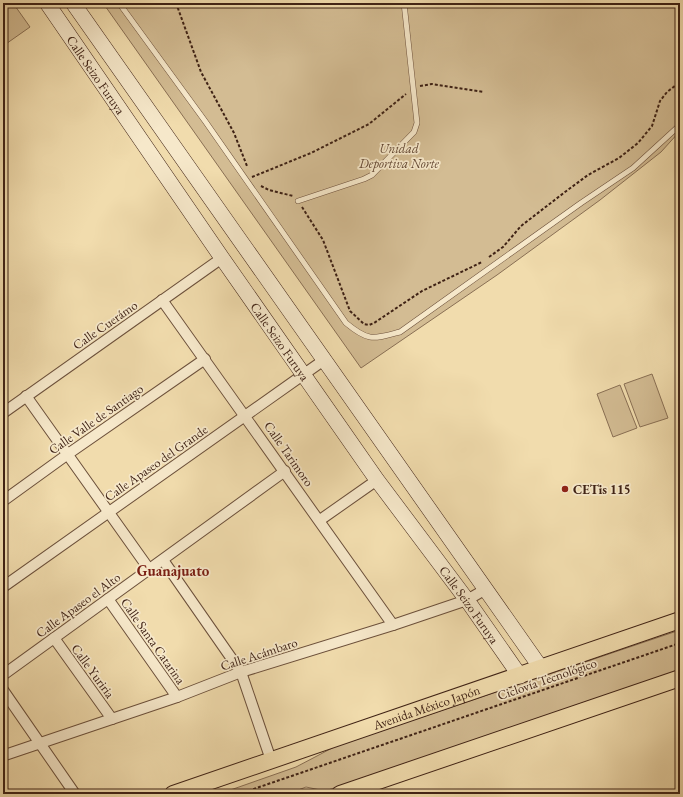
<svg xmlns="http://www.w3.org/2000/svg" width="683" height="797" font-family="'EB Garamond',serif">
  <style>
    .green { fill: #d3bc93; stroke: #896f54 }
    .lines { fill: none; stroke-linecap: round; stroke-linejoin: round }
    .lane-casing { stroke: #6c503b; stroke-width: 6 }
    .street-casing { stroke: #6c503b; stroke-width: 12 }
    .secondary-casing { stroke: #3f2215; stroke-width: 16 }
    .primary-casing { stroke: #3f2215; stroke-width: 18 }
    .path { stroke: #3f2215; stroke-width: 2; stroke-dasharray: 3 2; stroke-linecap: butt }
    .lane { stroke: #f6e8ca; stroke-width: 5 }
    .street { stroke: #f6e8ca; stroke-width: 10 }
    .secondary { stroke: #f6e8ca; stroke-width: 15 }
    .primary { stroke: #f1dcad; stroke-width: 16 }
    .poi-dot { fill: #8f2418; stroke: #f6e8ca; stroke-width: 1.5 }
    .labels { text-anchor: middle; dominant-baseline: central; stroke-width: 3.5; stroke-linejoin: round; paint-order: stroke }
    .street-label { font-size: 13px; fill: #3f2215; stroke: #f6e8ca }
    .park-label { font-size: 13px; font-style: italic; fill: #644834; stroke: #f6e8ca }
    .poi-label { font-size: 13px; font-weight: bold; fill: #3f2215; stroke: #f6e8ca; text-anchor: start }
    .quarter-label { font-size: 15px; font-weight: bold; fill: #7a1f14; stroke: #f6e8ca }
  </style>
  <rect width="100%" height="100%" fill="#f1dcad"/>
  <filter id="stains"><feTurbulence type="fractalNoise" baseFrequency=".005" numOctaves="4"/><feColorMatrix values="0 0 0 0 .2 0 0 0 0 .09 0 0 0 0 .02 0 0 0 .5 -.17"/></filter>
  <radialGradient id="worn" r=".72"><stop offset=".6" stop-color="#630" stop-opacity="0"/><stop offset="1" stop-color="#630" stop-opacity=".3"/></radialGradient>
  <g class="green">
    <path d="M8 3H13L30 27 3 46V7Z"/>
    <path d="M103 3H680V131L661 152 600 200 497 275 361 368Z"/>
    <path d="M652 374 668 418 640 427 624 384Z"/>
    <path d="M620 385 637 428 613 437 597 394Z"/>
    <path d="M680 630V672L325 791 306 787 288 794H219L296 767 336 746Z"/>
  </g>
  <g class="lines">
    <g class="lane-casing">
      <g id="lane">
        <path d="M119 3 205 121 346 323C369 342 373 339 400 332L581 203 633 168 680 125"/>
        <path d="M298 201 364 179 372 175 414 132 417 123 404 3"/>
      </g>
    </g>
    <g class="street-casing">
      <g id="street">
        <path d="M162 300 393 625"/>
        <path d="M26 396 149 569"/>
        <path d="M3 413 222 258"/>
        <path d="M3 501 68 454 205 359"/>
        <path d="M320 520 377 480"/>
        <path d="M163 560 241 672 271 760"/>
        <path d="M3 587 324 360"/>
        <path d="M108 599 177 697"/>
        <path d="M54 638 112 719"/>
        <path d="M3 675 285 471"/>
        <path d="M3 690 75 794"/>
        <path d="M5 755 177 697 241 672 393 625 467 600 486 589"/>
      </g>
    </g>
    <g class="secondary-casing">
      <g id="secondary">
        <path id="s1" d="M47 3 222 258 377 480 467 600 520 676"/>
        <path d="M73 3 541 668"/>
      </g>
    </g>
    <g class="primary-casing">
      <g id="primary">
        <path id="s2" d="M173 794 680 620"/>
        <path d="M340 794 680 678"/>
      </g>
    </g>
    <g class="path">
      <path d="M176 3 201 72 234 133 247 166"/>
      <path d="M420 86 432 84 484 92"/>
      <path d="M252 177 311 153 369 124 406 94"/>
      <path d="M261 186 269 190 293 196"/>
      <path d="M302 207 323 240 350 311 364 324 369 325 374 323 422 291 482 262"/>
      <path d="M489 257 503 247 521 226 565 192 588 175 619 158 638 143 652 126 660 101 667 92 680 82"/>
      <path d="M239 794 680 643"/>
    </g>
    <use href="#lane" class="lane"/>
    <use href="#street" class="street"/>
    <use href="#secondary" class="secondary"/>
    <use href="#primary" class="primary"/>
  </g>
  <circle class="poi-dot" cx="565" cy="489" r="4"/>
  <g class="labels">
    <g class="street-label">
      <text stroke="none"><textPath href="#s1" startOffset="87">Calle Seizo Furuya</textPath></text>
      <text transform="translate(105 325) rotate(-35)">Calle Cuerámo</text>
      <text stroke="none"><textPath href="#s1" startOffset="411">Calle Seizo Furuya</textPath></text>
      <text transform="translate(96 419) rotate(-35)">Calle Valle de Santiago</text>
      <text transform="translate(289 454) rotate(55)">Calle Tarimoro</text>
      <text transform="translate(156 463) rotate(-35)">Calle Apaseo del Grande</text>
      <text transform="translate(78 605) rotate(-36)">Calle Apaseo el Alto</text>
      <text stroke="none"><textPath href="#s1" startOffset="735">Calle Seizo Furuya</textPath></text>
      <text transform="translate(153 641) rotate(55)">Calle Santa Catarina</text>
      <text transform="translate(259 654) rotate(-18)">Calle Acámbaro</text>
      <text transform="translate(93 671) rotate(54)">Calle Yuriria</text>
      <text transform="translate(547 679) rotate(-19)">Ciclovía Tecnológico</text>
      <text stroke="none"><textPath href="#s2" startOffset="268">Avenida México Japón</textPath></text>
    </g>
    <g class="park-label">
      <text x="399" y="148">Unidad<tspan x="399" dy="15">Deportiva Norte</tspan></text>
    </g>
    <g class="poi-label">
      <text x="573" y="489">CETis 115</text>
    </g>
    <g class="quarter-label">
      <text x="173" y="570">Guanajuato</text>
    </g>
  </g>
  <rect width="683" height="797" fill="none" stroke="#f1dcad" stroke-width="16"/>
  <rect x="4" y="4" width="675" height="789" fill="none" stroke="#3f2215" stroke-width="2"/>
  <rect x="8" y="8" width="667" height="781" fill="none" stroke="#3f2215"/>
  <rect width="100%" height="100%" filter="url(#stains)"/>
  <rect width="100%" height="100%" fill="url(#worn)"/>
</svg>
